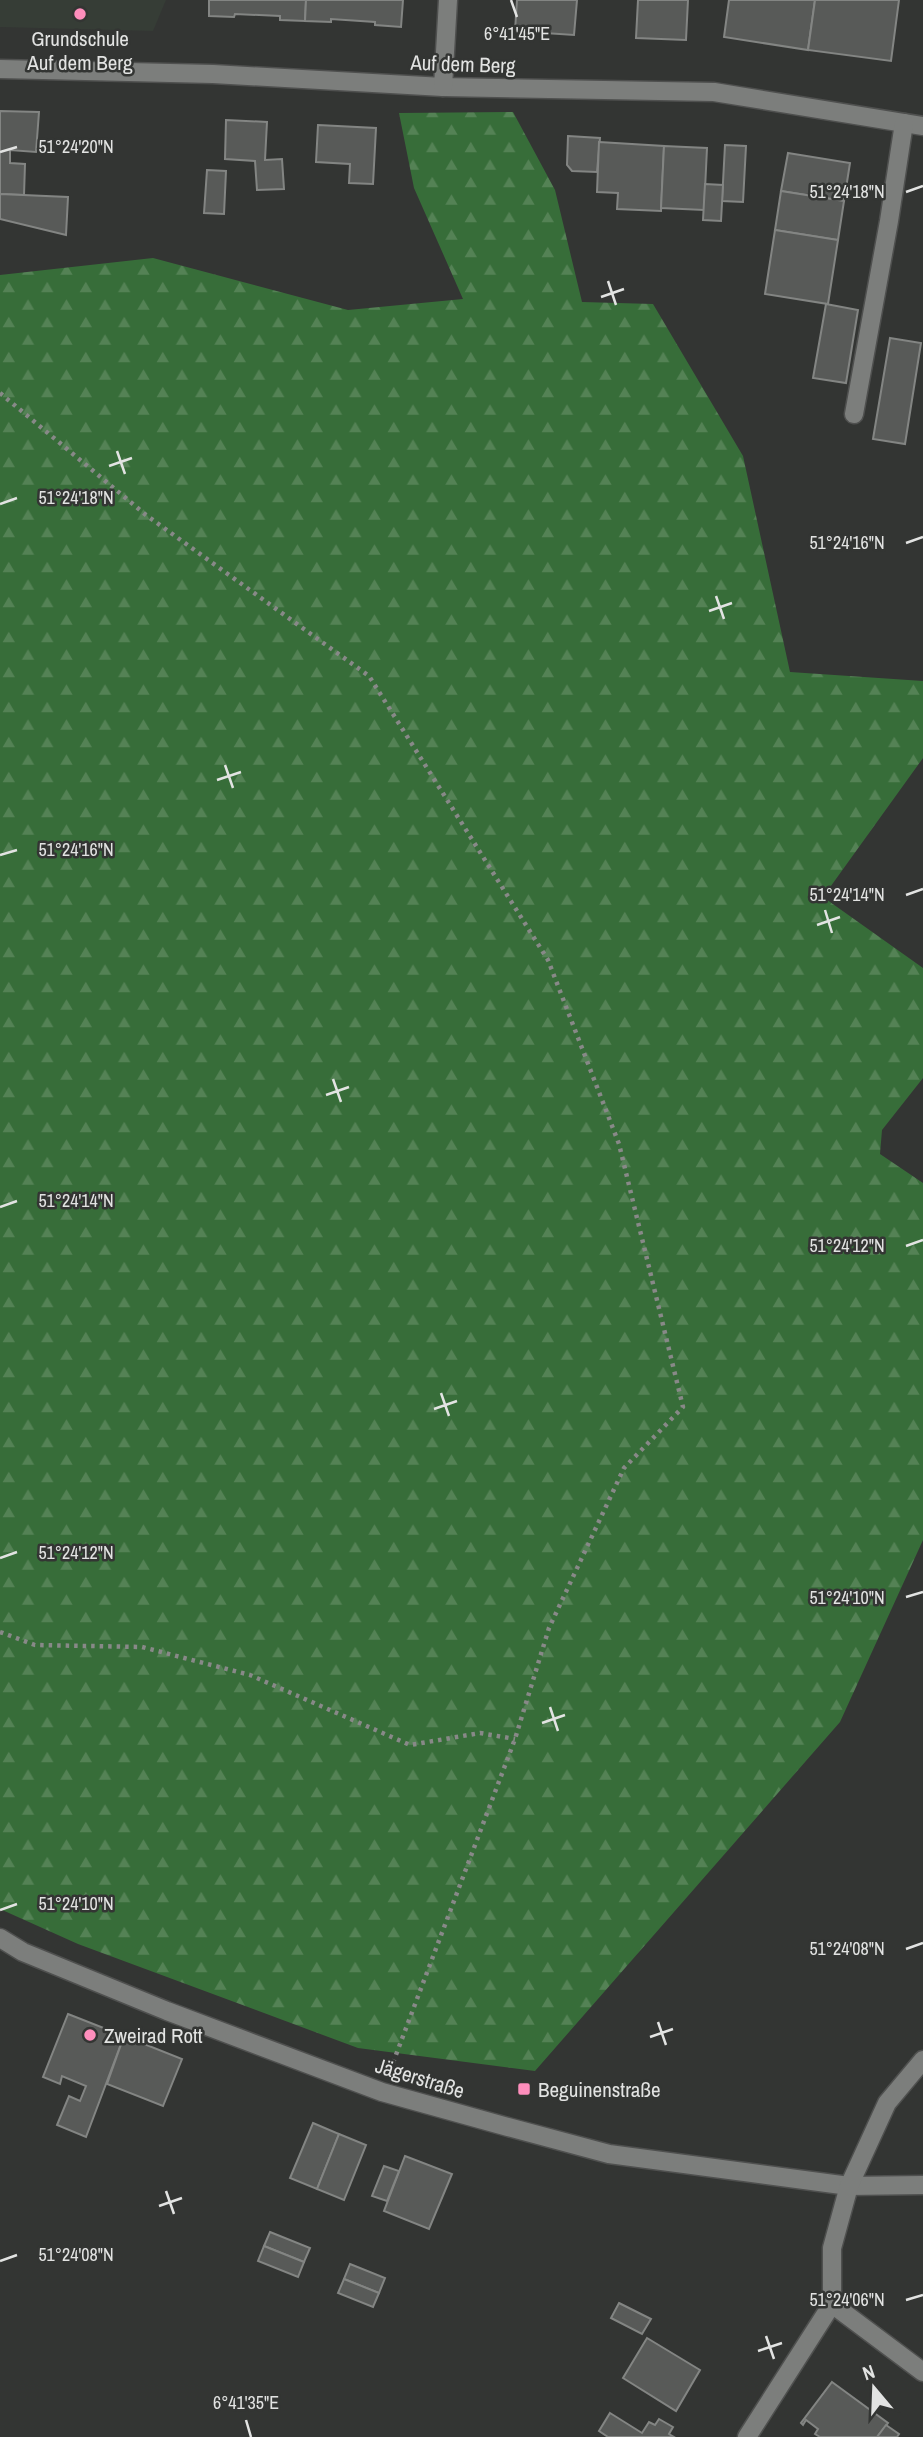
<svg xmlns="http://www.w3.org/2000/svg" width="923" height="2437" font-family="'Archivo Narrow',sans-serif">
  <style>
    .built { fill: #363d36 }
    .forest { fill: url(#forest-firs) }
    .building { fill: #585a58; stroke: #838583; stroke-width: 2 }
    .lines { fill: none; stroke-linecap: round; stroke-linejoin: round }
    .minor-casing { stroke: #4f504f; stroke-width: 21 }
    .path { stroke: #888988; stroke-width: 4.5; stroke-dasharray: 3.5 5; stroke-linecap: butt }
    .minor { stroke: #7c7e7c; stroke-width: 18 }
    .ticks { fill: none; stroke: #e2e3e2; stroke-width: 2.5 }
    .poi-dot { fill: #fe8ebc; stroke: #333533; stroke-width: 2.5 }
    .labels { text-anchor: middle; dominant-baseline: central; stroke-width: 5; stroke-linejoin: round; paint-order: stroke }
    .poi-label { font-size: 21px; fill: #e2e3e2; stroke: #333533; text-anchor: start }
    .street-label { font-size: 21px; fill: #e2e3e2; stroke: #333533 }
    .ticks-label { font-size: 18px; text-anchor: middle; fill: #e2e3e2; stroke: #333533; stroke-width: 5; stroke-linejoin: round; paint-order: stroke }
  </style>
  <defs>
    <pattern id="forest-firs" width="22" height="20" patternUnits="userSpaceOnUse" patternTransform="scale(1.75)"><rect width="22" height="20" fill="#376d39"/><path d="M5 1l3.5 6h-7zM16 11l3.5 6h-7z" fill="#548255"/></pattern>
  </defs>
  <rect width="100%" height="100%" fill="#333533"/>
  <path class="built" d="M0 0H166L153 31 0 27Z"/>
  <path class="forest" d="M513 112 555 190 582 302 653 304 743 456 790 672 923 681V758L823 897 923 968V1078L882 1130 880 1154 923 1183V1540L840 1722 535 2071 358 2048 78 1944 0 1909V275L153 258 348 310 463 299 414 188 399 113Z"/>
  <g class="building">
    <path d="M209 0H306L305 21 280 20V16L235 14 234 17 209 16Z"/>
    <path d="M306 0H403L401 27 375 25V22L331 19V22L305 21Z"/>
    <path d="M517 0H577L574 35 515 31Z"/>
    <path d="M638 0H688L686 40 636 38Z"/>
    <path d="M729 0H815L808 50 724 37Z"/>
    <path d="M815 0H899L891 61 808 50Z"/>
    <path d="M0 111 39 112 36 152 10 150V163L25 164 24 195 0 194Z"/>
    <path d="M226 120 267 122 265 160 282 159 284 189 257 190 255 161 225 159Z"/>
    <path d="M318 125 376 128 373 184 349 183 350 164 316 162Z"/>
    <path d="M568 136 600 138 597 172 572 171 567 165Z"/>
    <path d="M599 142 664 146 661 211 617 209 618 193 597 192Z"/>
    <path d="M725 145 746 146 743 202 722 201Z"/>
    <path d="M664 146 707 148 704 210 661 208Z"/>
    <path d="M788 153 850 163 844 201 781 191Z"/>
    <path d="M207 170 226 171 224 214 204 213Z"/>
    <path d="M705 184 723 185 721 221 703 220Z"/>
    <path d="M781 191 844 201 838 240 775 230Z"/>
    <path d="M0 194 68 197 66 235 0 219Z"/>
    <path d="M775 230 838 240 828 304 765 294Z"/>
    <path d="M826 304 858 310 846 383 813 378Z"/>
    <path d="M890 338 921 343 905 444 873 439Z"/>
    <path d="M68 2014 124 2036 86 2137 57 2125 69 2096 80 2101 86 2086 62 2076 60 2084 43 2077Z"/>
    <path d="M124 2036 182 2059 163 2106 107 2084Z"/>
    <path d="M313 2123 339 2134 317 2189 290 2178Z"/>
    <path d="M339 2134 366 2145 344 2200 317 2189Z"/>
    <path d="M405 2156 452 2174 429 2229 384 2211Z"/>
    <path d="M384 2166 399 2171 387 2201 372 2196Z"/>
    <path d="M270 2232 310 2248 304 2262 264 2246Z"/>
    <path d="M264 2246 304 2262 298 2277 258 2261Z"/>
    <path d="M350 2264 385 2278 379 2293 344 2279Z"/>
    <path d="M344 2279 379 2293 373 2307 338 2293Z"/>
    <path d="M619 2303 651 2319 642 2334 611 2318Z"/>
    <path d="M647 2338 700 2370 676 2411 623 2378Z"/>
    <path d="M832 2382 888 2423 877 2437H820L815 2434 818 2429 806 2420 803 2425 801 2423Z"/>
    <path d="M610 2413 642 2433 649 2422 655 2425 659 2419 673 2427 669 2434 674 2437H608L599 2431Z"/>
    <path d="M886 2425 899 2434 897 2437H877Z"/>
  </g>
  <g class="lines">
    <g class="minor-casing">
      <g id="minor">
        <path d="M0 69 213 74 443 87 714 92 923 126"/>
        <path d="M443 87 448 0"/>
        <path d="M854 414 889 221 904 123"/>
        <path d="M0 1938 23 1952 167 2011 382 2092 508 2127 609 2154 849 2186 923 2185"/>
        <path d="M832 2304 923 2372"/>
        <path d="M747 2437 832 2304V2248L849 2186 887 2103 923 2060"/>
      </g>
    </g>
    <g class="path">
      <path d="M0 393 146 515 369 676 548 960 619 1144 683 1407 624 1468 549 1628 515 1739 391 2068"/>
      <path d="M0 1632 35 1645 142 1647 250 1675 410 1745 480 1733 515 1739"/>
    </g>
    <use href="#minor" class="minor"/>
  </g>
  <path class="ticks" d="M511 0 517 17M0 152 17 147M906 192 923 186M608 281 616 305M601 297 624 289M117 451 125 474M109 466 132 458M0 504 17 498M906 543 923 537M716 596 724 619M709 611 732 603M225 765 233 788M217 780 241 772M0 855 17 850M906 895 923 889M825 910 832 933M817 925 840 917M333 1079 341 1102M326 1095 349 1087M0 1207 17 1201M906 1246 923 1240M441 1393 449 1416M434 1409 457 1401M0 1558 17 1552M906 1597 923 1592M550 1707 558 1731M542 1723 565 1715M0 1910 17 1904M906 1949 923 1943M658 2022 666 2045M650 2037 673 2029M166 2191 174 2214M159 2206 182 2198M0 2261 17 2255M906 2300 923 2295M766 2336 774 2359M758 2351 782 2343M246 2420 251 2437"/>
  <g class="poi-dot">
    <circle cx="80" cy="14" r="7"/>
    <circle cx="90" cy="2035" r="7"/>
    <rect x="517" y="2082" width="14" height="14" rx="3.5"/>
  </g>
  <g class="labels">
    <g class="poi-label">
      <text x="80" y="38" text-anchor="middle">Grundschule<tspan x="80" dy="24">Auf dem Berg</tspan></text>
      <text x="104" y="2035">Zweirad Rott</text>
      <text x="538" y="2089">Beguinenstraße</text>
    </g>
    <g class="street-label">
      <text transform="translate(463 64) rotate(2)">Auf dem Berg</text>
      <text transform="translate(420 2078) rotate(17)">Jägerstraße</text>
    </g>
  </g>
  <g class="ticks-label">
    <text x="517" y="40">6°41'45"E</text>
    <text x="76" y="153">51°24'20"N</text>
    <text x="847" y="198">51°24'18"N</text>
    <text x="76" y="504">51°24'18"N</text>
    <text x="847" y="549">51°24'16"N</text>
    <text x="76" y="856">51°24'16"N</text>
    <text x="847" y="901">51°24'14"N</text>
    <text x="76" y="1207">51°24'14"N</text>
    <text x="847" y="1252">51°24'12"N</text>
    <text x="76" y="1559">51°24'12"N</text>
    <text x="847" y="1604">51°24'10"N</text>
    <text x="76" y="1910">51°24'10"N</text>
    <text x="847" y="1955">51°24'08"N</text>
    <text x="76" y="2261">51°24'08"N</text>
    <text x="847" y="2306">51°24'06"N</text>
    <text x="246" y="2409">6°41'35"E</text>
  </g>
  <g transform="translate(874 2388) rotate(341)" stroke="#333533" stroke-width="5" paint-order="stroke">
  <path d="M0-5L12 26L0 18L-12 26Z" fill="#e2e3e2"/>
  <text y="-10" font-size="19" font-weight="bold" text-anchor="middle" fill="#e2e3e2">N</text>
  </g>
</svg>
